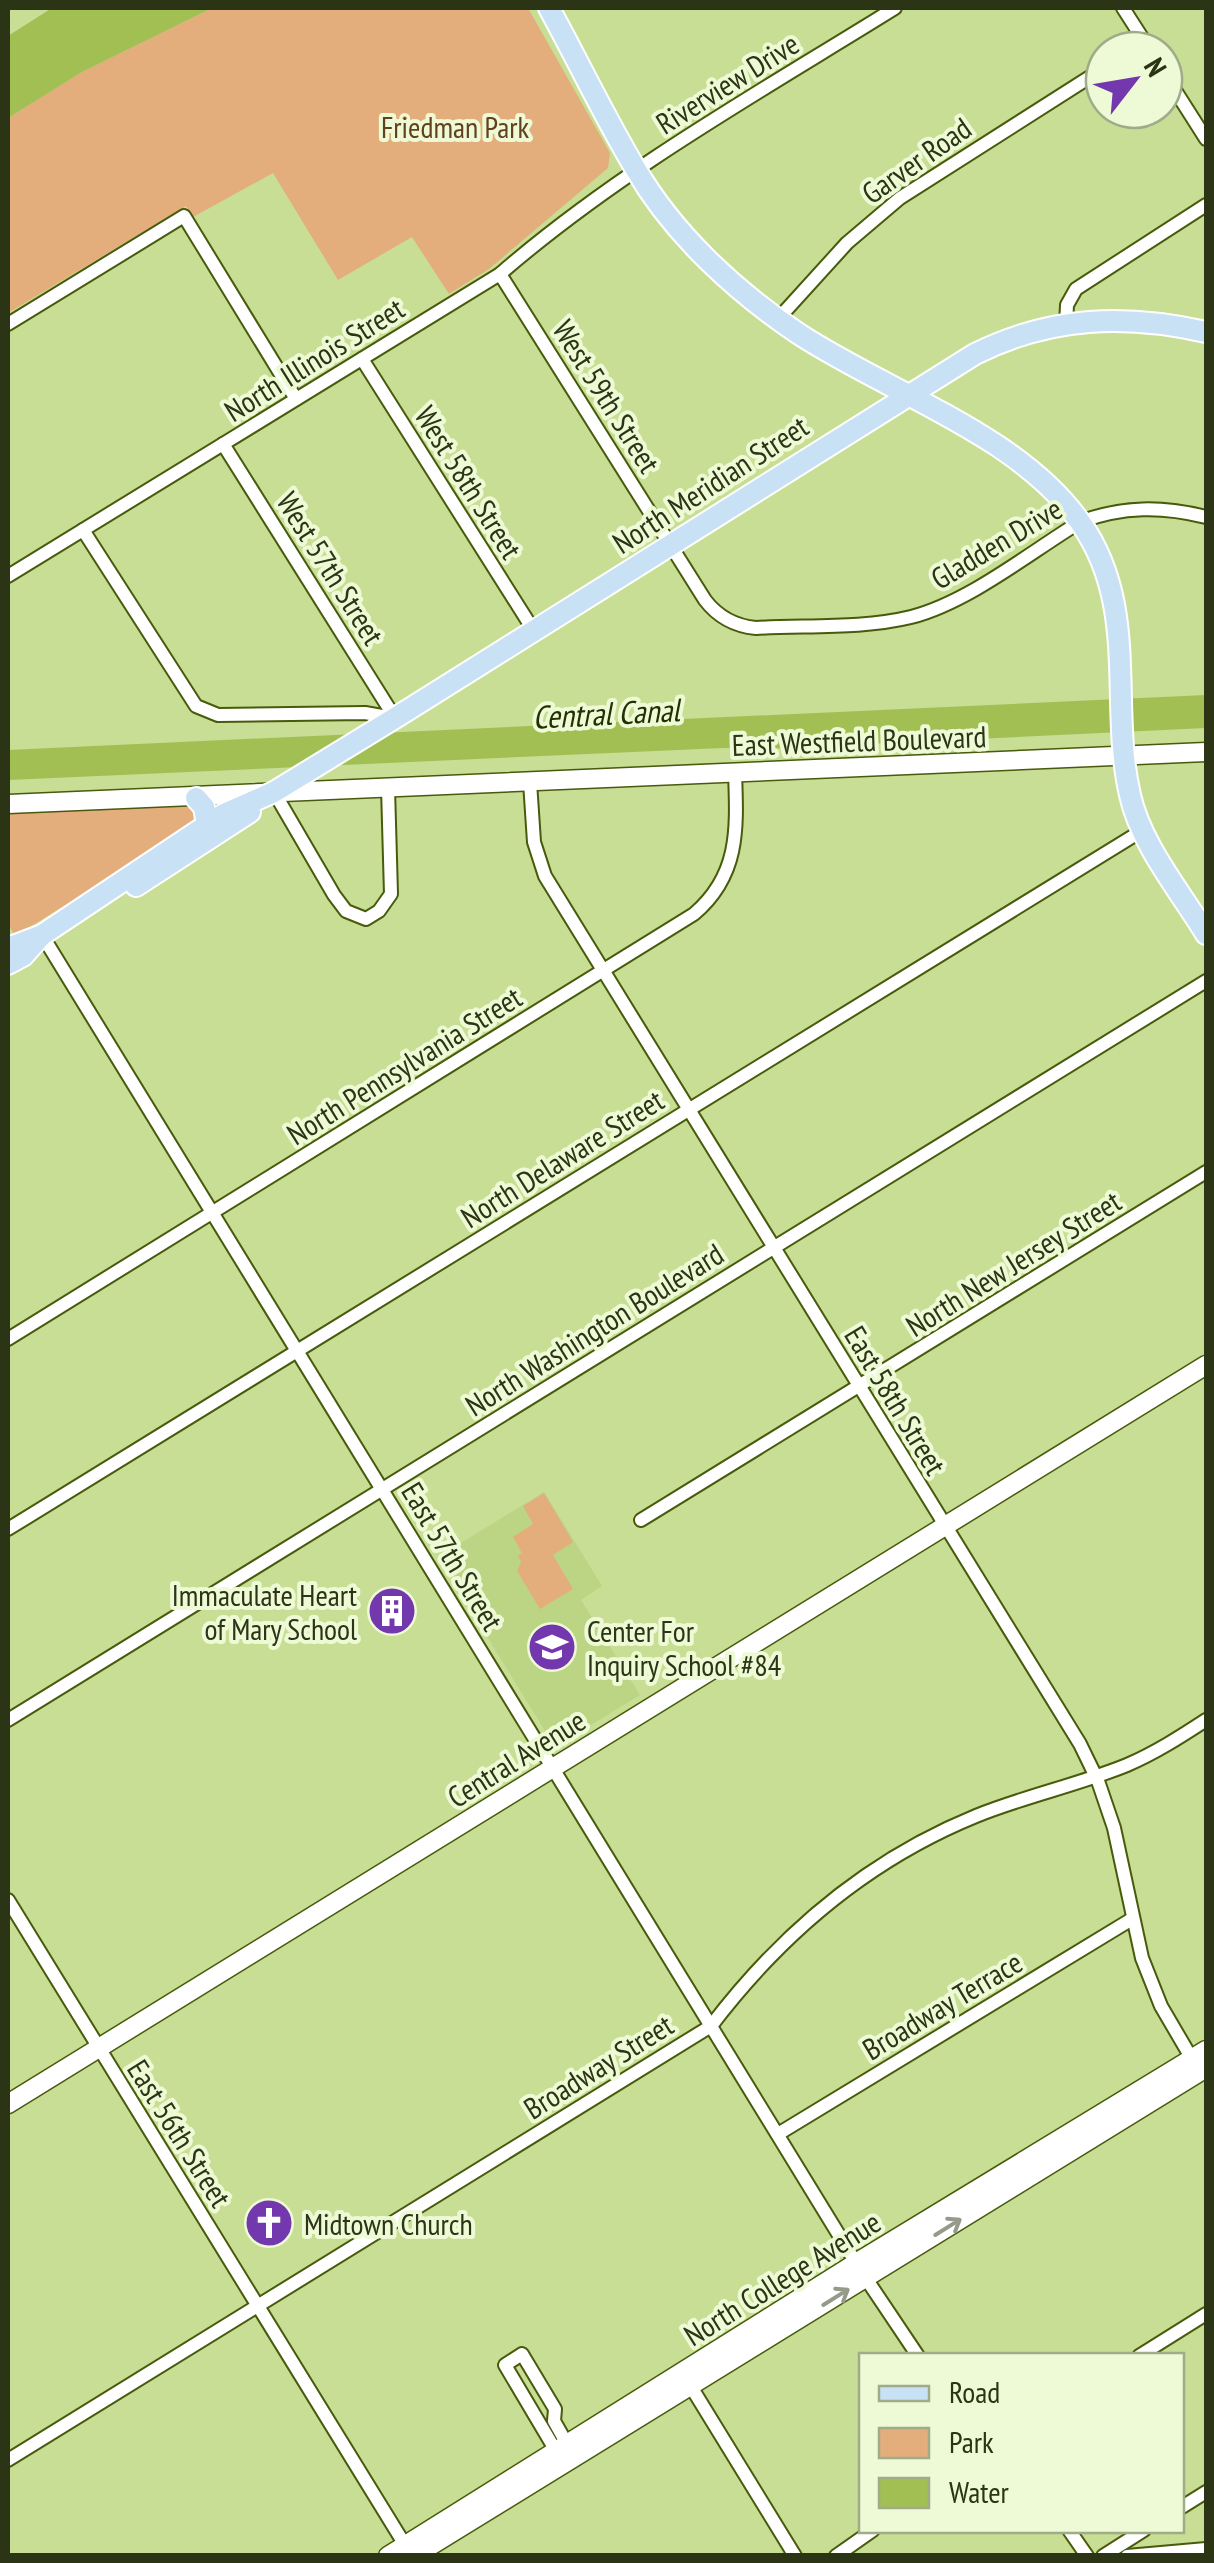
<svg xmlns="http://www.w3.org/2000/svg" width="1214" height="2563" font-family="'PT Sans Narrow',sans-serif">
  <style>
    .built { fill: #bcd584 }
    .green { fill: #e4ad7c }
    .water { fill: #a1bf53 }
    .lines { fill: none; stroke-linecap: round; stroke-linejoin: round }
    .minor-casing { stroke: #485a0c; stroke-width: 16 }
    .secondary-casing { stroke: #485a0c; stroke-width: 21 }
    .primary-casing { stroke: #fff; stroke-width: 24 }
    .minor { stroke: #fff; stroke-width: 12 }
    .secondary { stroke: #fff; stroke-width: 18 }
    .primary { stroke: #c9e1f4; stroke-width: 20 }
    .oneway { stroke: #969a8a }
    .labels { text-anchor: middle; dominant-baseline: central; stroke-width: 8; stroke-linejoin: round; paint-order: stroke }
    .street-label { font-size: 30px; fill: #2c3416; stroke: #edfad5 }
    .park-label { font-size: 30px; fill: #63411f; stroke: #edfad5 }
    .poi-label { font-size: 30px; fill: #2c3416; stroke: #edfad5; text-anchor: start }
    .water-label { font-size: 32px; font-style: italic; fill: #242f02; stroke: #edfad5 }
  </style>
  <rect width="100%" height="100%" fill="#c7de94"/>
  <path class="built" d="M544 1492 602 1586 581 1600 640 1695 555 1747 438 1557Z"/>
  <g class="green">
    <path d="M212 8H528L610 153 608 168 489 269 449 294 412 237 338 280 273 173 193 217 186 206 8 313V118L82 72Z"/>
    <path d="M190 805 201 822 15 936 8 924V811Z"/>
    <path d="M544 1493 573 1542 553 1555 573 1589 540 1609 517 1571 521 1562 518 1556 522 1553 513 1537 533 1524 523 1506Z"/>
  </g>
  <g class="water">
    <path d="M52 8H212L82 72 8 118V36Z"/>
    <path d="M1206 695V728L765 749 723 748 8 780V750Z"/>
  </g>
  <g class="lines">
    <g class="minor-casing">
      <g id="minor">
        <path d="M1123 8 1150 50"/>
        <path d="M1164 73 1206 139"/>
        <path d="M500 274 705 600C718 617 734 626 756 628 806 625 862 629 911 617 969 602 1029 553 1080 522 1123 506 1162 506 1206 517"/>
        <path d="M778 319 847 243 900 198 1104 68"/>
        <path d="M8 324 184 216 296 399"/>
        <path d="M1066 324 1067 305 1076 289 1206 205"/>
        <path d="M362 359 534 631"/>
        <path d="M223 444 395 718"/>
        <path d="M83 530 196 706 218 715 365 713 393 718"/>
        <path d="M8 576 500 274C620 170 760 92 895 8"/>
        <path d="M530 782 534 842 545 876 1080 1744 1098 1781 1114 1828 1142 1958 1161 2006 1192 2059"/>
        <path d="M274 792 334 895 346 911 366 919 379 911 391 894 388 788"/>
        <path d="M42 935 861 2271 918 2356"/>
        <path d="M8 1339 694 914C740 875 737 828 735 772"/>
        <path d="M641 1520 1206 1172"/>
        <path d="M8 1529 1143 830"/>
        <path d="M8 1720 1206 981"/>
        <path d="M8 1900 405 2545"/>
        <path d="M778 2134 1132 1919"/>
        <path d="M1139 2356 1206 2314"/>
        <path d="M690 2385 795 2556"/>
        <path d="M556 2451 505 2365 522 2354 555 2409 554 2421 567 2444"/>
        <path d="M8 2460 711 2026C781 1934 868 1860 976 1816 1025 1796 1078 1785 1127 1765 1155 1753 1180 1737 1206 1720"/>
        <path d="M1182 2507 1206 2492"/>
        <path d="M1069 2530 1087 2556"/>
        <path d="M836 2556 873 2530"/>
        <path d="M1103 2556 1144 2530"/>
        <path d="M1127 2556 1206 2549"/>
      </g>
    </g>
    <g class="secondary-casing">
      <g id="secondary">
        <path d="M8 804 1206 752"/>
        <path d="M8 2104 1206 1365"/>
        <path d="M388 2556 856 2263 1206 2050"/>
        <path d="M414 2556 1206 2068"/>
      </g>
    </g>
    <g class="primary-casing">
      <g id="primary">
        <path d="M549 8C578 61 604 116 635 168 673 234 736 292 799 334 889 393 1018 434 1080 522 1140 606 1109 704 1130 795 1141 845 1180 891 1206 934"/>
        <path d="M196 798 204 807 207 825"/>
        <path d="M136 886 250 812"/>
        <path d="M8 948 42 935 222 815 274 792 395 718 975 354C1051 316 1126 314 1206 332"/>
        <path d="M8 964 23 956 40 937"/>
      </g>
    </g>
    <use href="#minor" class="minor"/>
    <use href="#secondary" class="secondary"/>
    <use href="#primary" class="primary"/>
  </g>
  <defs><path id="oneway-shaft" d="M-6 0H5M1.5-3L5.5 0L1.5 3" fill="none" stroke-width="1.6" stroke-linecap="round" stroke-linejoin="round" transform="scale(2.5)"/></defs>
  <g class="oneway">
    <use href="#oneway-shaft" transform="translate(948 2227) rotate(-32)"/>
    <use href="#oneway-shaft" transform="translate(836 2297) rotate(-32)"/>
  </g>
  <defs>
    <g id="building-disc" transform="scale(2.5)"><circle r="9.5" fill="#7338ae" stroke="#edfad5"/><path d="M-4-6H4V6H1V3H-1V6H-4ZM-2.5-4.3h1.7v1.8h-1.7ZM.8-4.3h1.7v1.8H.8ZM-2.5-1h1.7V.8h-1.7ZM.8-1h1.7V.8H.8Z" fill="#fff"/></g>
    <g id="school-disc" transform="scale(2.5)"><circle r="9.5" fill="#7338ae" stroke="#edfad5"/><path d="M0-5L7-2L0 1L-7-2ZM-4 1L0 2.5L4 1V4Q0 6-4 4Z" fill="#fff"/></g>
    <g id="church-disc" transform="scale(2.5)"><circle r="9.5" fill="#7338ae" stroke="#edfad5"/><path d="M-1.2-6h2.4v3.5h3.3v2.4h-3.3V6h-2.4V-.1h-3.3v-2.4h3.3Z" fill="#fff"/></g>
  </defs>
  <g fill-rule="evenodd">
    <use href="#building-disc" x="392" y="1611"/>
    <use href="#school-disc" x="552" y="1647"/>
    <use href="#church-disc" x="269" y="2223"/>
  </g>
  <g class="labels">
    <g class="street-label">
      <text transform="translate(727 83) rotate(-32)">Riverview Drive</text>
      <text transform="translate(916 160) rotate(-35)">Garver Road</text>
      <text transform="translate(314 359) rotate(-32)">North Illinois Street</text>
      <text transform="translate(607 396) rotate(58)">West 59th Street</text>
      <text transform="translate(469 482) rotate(58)">West 58th Street</text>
      <text transform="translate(710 484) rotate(-33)">North Meridian Street</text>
      <text transform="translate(996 543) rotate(-31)">Gladden Drive</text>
      <text transform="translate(331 568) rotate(58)">West 57th Street</text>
      <text transform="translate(859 740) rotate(-2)">East Westfield Boulevard</text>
      <text transform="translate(404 1065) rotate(-32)">North Pennsylvania Street</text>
      <text transform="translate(562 1158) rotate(-32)">North Delaware Street</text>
      <text transform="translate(1013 1263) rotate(-32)">North New Jersey Street</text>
      <text transform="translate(594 1329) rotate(-32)">North Washington Boulevard</text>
      <text transform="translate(896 1400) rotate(59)">East 58th Street</text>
      <text transform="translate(453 1556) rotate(59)">East 57th Street</text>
      <text transform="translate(516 1758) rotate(-32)">Central Avenue</text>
      <text transform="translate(942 2005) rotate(-31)">Broadway Terrace</text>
      <text transform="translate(598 2066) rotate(-32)">Broadway Street</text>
      <text transform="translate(180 2133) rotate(58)">East 56th Street</text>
      <text transform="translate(782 2278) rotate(-32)">North College Avenue</text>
    </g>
    <g class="park-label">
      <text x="455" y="126">Friedman Park</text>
    </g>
    <g class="poi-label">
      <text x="357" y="1594" text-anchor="end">Immaculate Heart<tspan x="357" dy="34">of Mary School</tspan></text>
      <text x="587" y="1630">Center For<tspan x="587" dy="34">Inquiry School #84</tspan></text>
      <text x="304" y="2223">Midtown Church</text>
    </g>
    <g class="water-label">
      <text transform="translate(606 713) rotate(-3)">Central Canal</text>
    </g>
  </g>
  <rect width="1214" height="2563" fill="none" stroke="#2c3416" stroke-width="20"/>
  <rect x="859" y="2353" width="325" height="180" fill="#edfad5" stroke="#a0ab89" stroke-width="2.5"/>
  <rect x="879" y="2386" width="50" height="15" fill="#c9e1f4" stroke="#a0ab89" stroke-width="2.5"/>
  <text x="949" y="2403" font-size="30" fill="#2c3416">Road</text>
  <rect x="879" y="2428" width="50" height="30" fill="#e4ad7c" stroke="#a0ab89" stroke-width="2.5"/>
  <text x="949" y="2453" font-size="30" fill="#2c3416">Park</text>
  <rect x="879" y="2478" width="50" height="30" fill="#a1bf53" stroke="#a0ab89" stroke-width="2.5"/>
  <text x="949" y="2503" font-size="30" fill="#2c3416">Water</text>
  <g transform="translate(1134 80) rotate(59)"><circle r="48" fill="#edfad5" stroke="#a0ab89" stroke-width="2.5"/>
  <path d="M0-8L18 38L0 25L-18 38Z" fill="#7338ae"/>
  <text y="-15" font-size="28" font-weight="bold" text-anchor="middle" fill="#2c3416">N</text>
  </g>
</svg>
